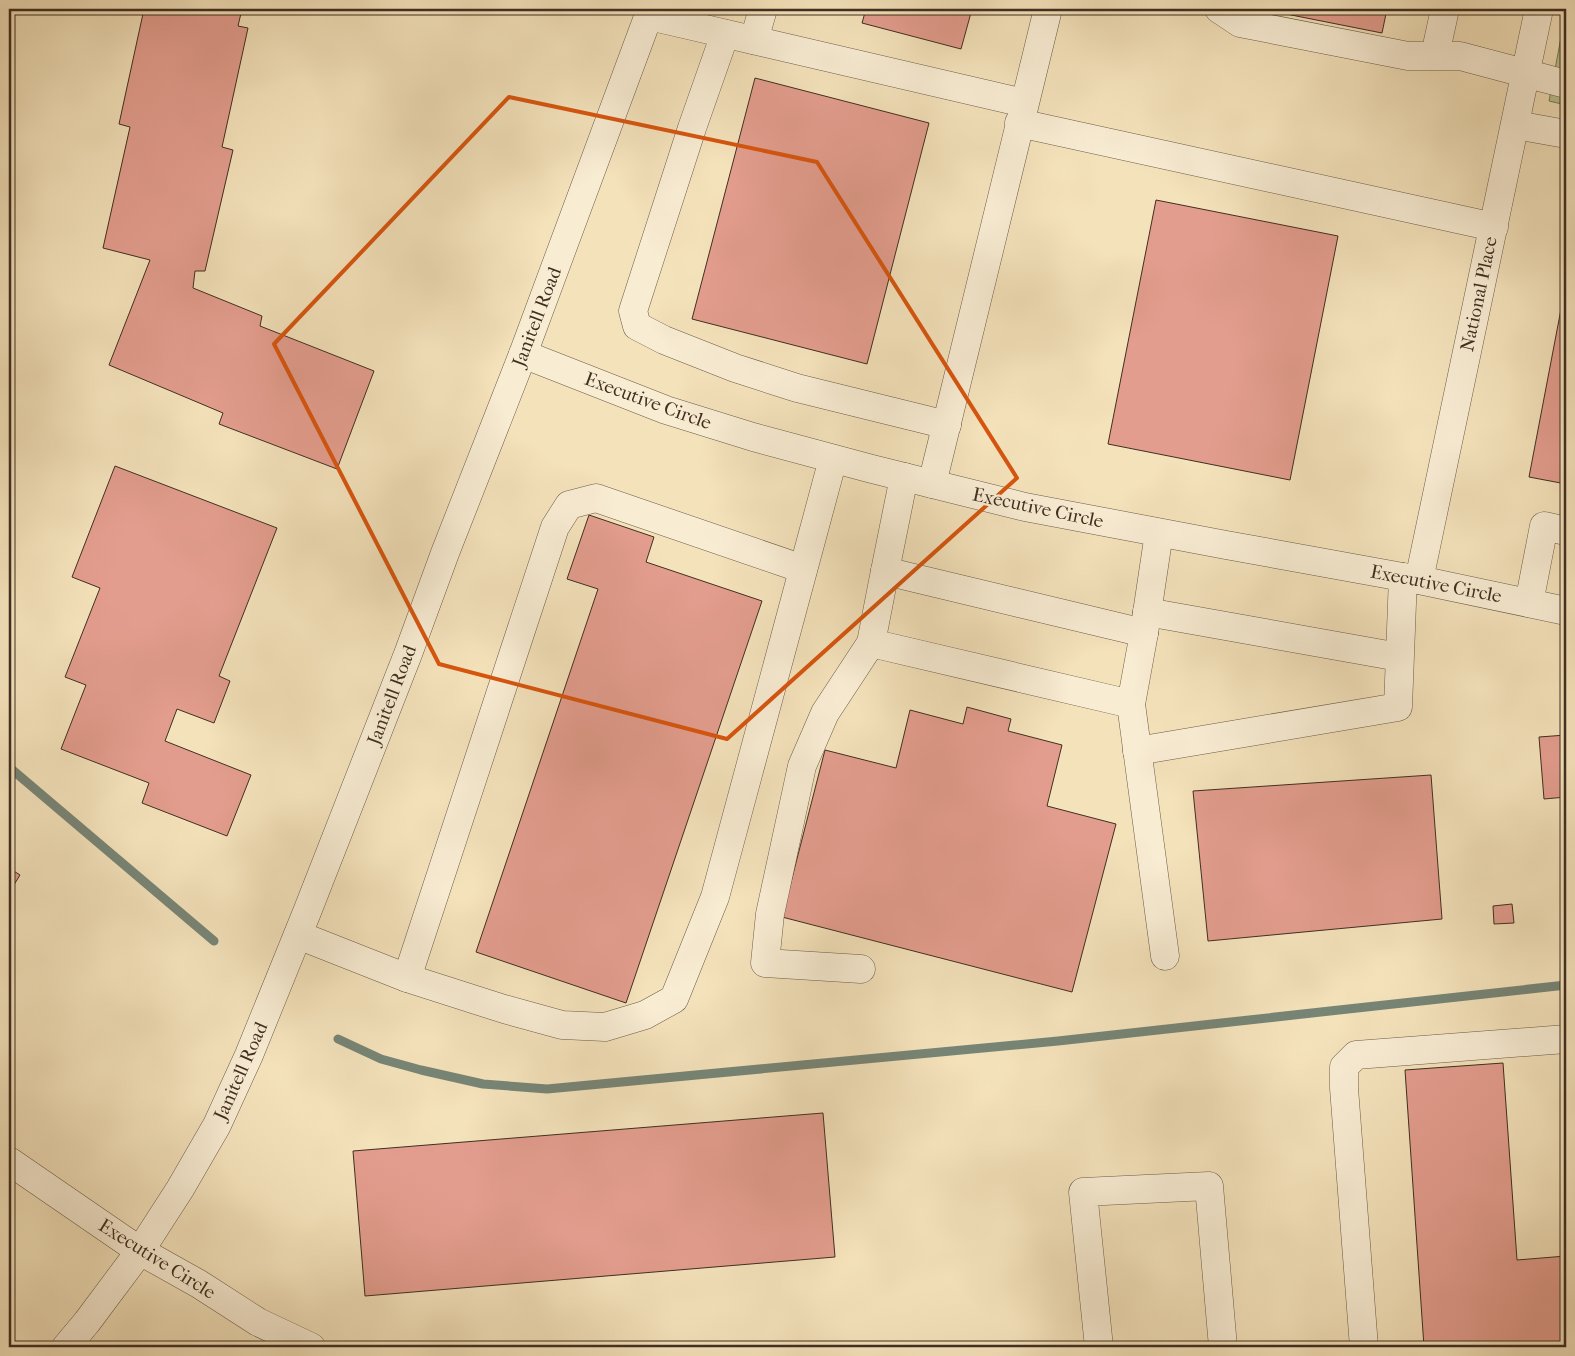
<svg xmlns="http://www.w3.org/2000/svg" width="1575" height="1356" font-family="'IM FELL French Canon',serif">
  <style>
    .green { fill: #b8c492; stroke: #7c7a59 }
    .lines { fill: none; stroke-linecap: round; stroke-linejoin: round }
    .stream { stroke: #778576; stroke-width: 9 }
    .building { fill: #e39d8e; stroke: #3f2f20 }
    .minor-casing { stroke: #6c5c47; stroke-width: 29 }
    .minor { stroke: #f8ecd3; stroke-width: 28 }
    .marked { fill: none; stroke: #d7550e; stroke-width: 4; stroke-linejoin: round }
    .labels { text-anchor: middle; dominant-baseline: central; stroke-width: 4.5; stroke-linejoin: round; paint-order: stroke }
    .street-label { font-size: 19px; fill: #3f2f20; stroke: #f8ecd3 }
  </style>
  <rect width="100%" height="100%" fill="#f4e2bb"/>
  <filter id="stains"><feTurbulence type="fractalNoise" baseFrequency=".004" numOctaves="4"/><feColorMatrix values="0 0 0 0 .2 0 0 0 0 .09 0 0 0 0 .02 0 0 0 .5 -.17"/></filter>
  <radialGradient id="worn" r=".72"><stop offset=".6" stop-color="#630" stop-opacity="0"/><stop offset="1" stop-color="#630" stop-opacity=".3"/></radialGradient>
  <path class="green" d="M1566 11V105L1549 101Z"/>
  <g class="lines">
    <g class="stream">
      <path d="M9 767 214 941"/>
      <path d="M338 1039 381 1059 421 1070 483 1084 547 1089 1058 1041 1566 985"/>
    </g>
  </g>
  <g class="building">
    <path d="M144 9H242L238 26 248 28 222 147 233 150 205 271H195L193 288 262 316 260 326 374 371 337 469 219 424 223 413 109 365 150 260 103 248 130 127 119 124Z"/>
    <path d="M866 9H972L961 49 862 23Z"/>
    <path d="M1261 9H1387L1382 33Z"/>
    <path d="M755 78 929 123 867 364 692 319Z"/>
    <path d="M1156 200 1338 236 1290 480 1108 444Z"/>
    <path d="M1566 283V484L1529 477Z"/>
    <path d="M115 466 277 528 219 676 230 681 214 723 177 709 165 741 251 775 227 836 142 803 149 783 61 749 86 685 65 677 100 588 72 577Z"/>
    <path d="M589 515 654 537 646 562 762 601 626 1003 476 952 598 589 567 579Z"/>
    <path d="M967 707 1011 719 1008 731 1062 745 1047 806 1116 824 1072 992 782 917 825 750 896 768 910 710 963 724Z"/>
    <path d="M1566 735V797L1544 799 1539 737Z"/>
    <path d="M1431 775 1442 919 1208 941 1193 791Z"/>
    <path d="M9 868 20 875 9 893Z"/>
    <path d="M1512 904 1514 923 1494 924 1493 906Z"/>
    <path d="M1503 1063 1517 1260 1566 1256V1347H1424L1405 1070Z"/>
    <path d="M823 1113 835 1257 365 1296 353 1151Z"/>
  </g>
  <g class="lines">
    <g class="minor-casing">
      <g id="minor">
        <path d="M1219 9 1240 23 1408 56H1460L1566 84"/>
        <path d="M649 16 1024 103"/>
        <path d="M725 34 692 128 633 311 637 326 664 340 735 368 797 388 947 425"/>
        <path d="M754 40 763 9"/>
        <path d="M1435 55 1445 9"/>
        <path d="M1019 123 1494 227"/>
        <path d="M1516 125 1566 134"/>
        <path d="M523 354 666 410 753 437 872 469 1025 507 1226 545 1419 580 1566 611"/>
        <path d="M904 477 885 571 1144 633 1159 533"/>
        <path d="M932 484 1048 9"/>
        <path d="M885 571 871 643 1131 704 1144 633"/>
        <path d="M1419 580 1539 9"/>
        <path d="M1529 603 1544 526 1566 531"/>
        <path d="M1147 612 1399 657"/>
        <path d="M1131 704 1165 956"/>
        <path d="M1137 751 1398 707 1403 577"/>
        <path d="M298 935 407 978 504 1009 562 1025 605 1027 645 1015 674 999 715 897 833 459"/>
        <path d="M861 969 765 963 770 914 802 766 825 713 871 643"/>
        <path d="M407 978 555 527 569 505 596 498 803 569"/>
        <path d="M9 1161 140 1251 199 1284 258 1322 311 1347"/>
        <path d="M66 1347 87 1322 140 1251 180 1189 217 1125 249 1055 307 912 408 654 445 553 523 354 651 9"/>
        <path d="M1099 1347 1083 1192 1209 1186 1223 1347"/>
        <path d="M1364 1347 1344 1088V1067L1356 1055 1566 1039"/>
      </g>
    </g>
    <use href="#minor" class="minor"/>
  </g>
  <path class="marked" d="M509 97 817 162 1017 478 727 739 439 664 274 344Z"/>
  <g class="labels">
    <g class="street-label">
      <text transform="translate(1479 294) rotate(-78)">National Place</text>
      <text transform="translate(537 317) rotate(-69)">Janitell Road</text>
      <text transform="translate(648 401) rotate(20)">Executive Circle</text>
      <text transform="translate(1038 508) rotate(12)">Executive Circle</text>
      <text transform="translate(1436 584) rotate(11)">Executive Circle</text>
      <text transform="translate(392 695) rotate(-69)">Janitell Road</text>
      <text transform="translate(241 1071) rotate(-66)">Janitell Road</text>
      <text transform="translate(157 1259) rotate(32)">Executive Circle</text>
    </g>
  </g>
  <rect width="1575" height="1356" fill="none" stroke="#f4e2bb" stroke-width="30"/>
  <rect x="10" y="10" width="1555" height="1336" fill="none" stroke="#3f2f20" stroke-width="2.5"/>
  <rect x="15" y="15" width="1545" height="1326" fill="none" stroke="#3f2f20"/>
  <rect width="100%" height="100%" filter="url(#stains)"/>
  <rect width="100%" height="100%" fill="url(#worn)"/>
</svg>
